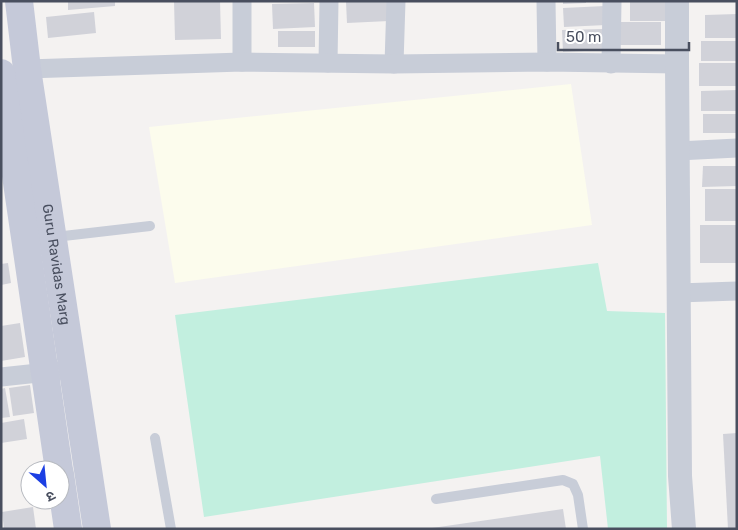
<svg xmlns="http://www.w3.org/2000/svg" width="738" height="530" font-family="Rubik,'Noto Sans Devanagari',sans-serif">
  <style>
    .commercial { fill: #fcfced }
    .green { fill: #c2efdf }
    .building { fill: #d1d2d9 }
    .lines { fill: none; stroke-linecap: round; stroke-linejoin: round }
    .service { stroke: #c8cdd8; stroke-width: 10 }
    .minor { stroke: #c8cdd8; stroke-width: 19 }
    .tertiary { stroke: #c8cdd8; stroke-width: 24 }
    .secondary { stroke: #c5c9d9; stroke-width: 28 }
    .labels { text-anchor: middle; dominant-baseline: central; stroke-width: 4; stroke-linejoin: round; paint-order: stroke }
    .street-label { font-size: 14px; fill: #494f5f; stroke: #fff }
  </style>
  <rect width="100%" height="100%" fill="#f4f2f1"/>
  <path class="commercial" d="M571 84 592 225 175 283 149 127Z"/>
  <path class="green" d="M598 263 607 311 665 313 667 529H608L600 456 204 517 175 315Z"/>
  <g class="building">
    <path d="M68 1H115V6L68 10Z"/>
    <path d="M174 1H220L221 39 175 40Z"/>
    <path d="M389 1V21L347 23 346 2Z"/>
    <path d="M563 1H586V3L563 4Z"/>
    <rect x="630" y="1" width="39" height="20"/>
    <path d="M314 3 315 27 273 29 272 4Z"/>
    <path d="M605 6 606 25 564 27 563 8Z"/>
    <path d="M94 12 96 33 48 38 46 17Z"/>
    <path d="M737 14V38H705V15Z"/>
    <rect x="620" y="22" width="41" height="23"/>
    <path d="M605 29 606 50 563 52 562 30Z"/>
    <rect x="278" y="31" width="37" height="16"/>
    <rect x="701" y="41" width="36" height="20"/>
    <rect x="699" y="63" width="38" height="23"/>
    <path d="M737 90V111H701V91Z"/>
    <rect x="703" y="114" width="34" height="19"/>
    <path d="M703 166H737V186L702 187Z"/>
    <rect x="705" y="189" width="32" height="32"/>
    <rect x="700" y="225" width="37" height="38"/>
    <path d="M8 263 11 283 1 285V264Z"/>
    <path d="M20 323 25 357 1 361V326Z"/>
    <path d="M30 385 34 413 13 416 9 388Z"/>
    <path d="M5 388 10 417 1 418V389Z"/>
    <path d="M24 419 27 439 1 443V423Z"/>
    <path d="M737 433V529H728L723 434Z"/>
    <path d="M33 507 36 529H4L2 512Z"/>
    <path d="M563 509 566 529H432V528Z"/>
  </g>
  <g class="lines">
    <g class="service">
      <path d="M55 237 150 226"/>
      <path d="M155 438 171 529"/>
      <path d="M436 499 563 480 573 484 578 495 583 529"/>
    </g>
    <g class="minor">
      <path d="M242 1V62"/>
      <path d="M546 1 547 62"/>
      <path d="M328 63 329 1"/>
      <path d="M394 64 396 1"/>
      <path d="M611 64 612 1"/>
      <path d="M27 69 242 62 394 64 547 62 677 64"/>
      <path d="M678 151 737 148"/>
      <path d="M678 293 737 291"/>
      <path d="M1 377 57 371"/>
    </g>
    <path class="tertiary" d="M677 1V64L680 476 684 529"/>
    <g class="secondary">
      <path id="s1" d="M19 1 27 69 97 529"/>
      <path d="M1 73 59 470"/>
      <path d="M60 474 68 529"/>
    </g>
  </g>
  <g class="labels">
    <g class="street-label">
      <text stroke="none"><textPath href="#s1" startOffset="266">Guru Ravidas Marg</textPath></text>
    </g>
  </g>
  <rect width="738" height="530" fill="none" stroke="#494f5f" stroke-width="5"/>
  <g transform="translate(45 485) rotate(153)"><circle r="24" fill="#ffffff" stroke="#b6b9bf"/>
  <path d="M0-4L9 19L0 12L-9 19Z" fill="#1c3fe3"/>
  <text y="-8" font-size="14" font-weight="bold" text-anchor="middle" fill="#494f5f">उ</text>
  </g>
  <path d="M558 42v8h131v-8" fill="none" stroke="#494f5f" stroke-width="2.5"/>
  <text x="566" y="42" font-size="15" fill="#494f5f" stroke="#ffffff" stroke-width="4" paint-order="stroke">50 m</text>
</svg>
